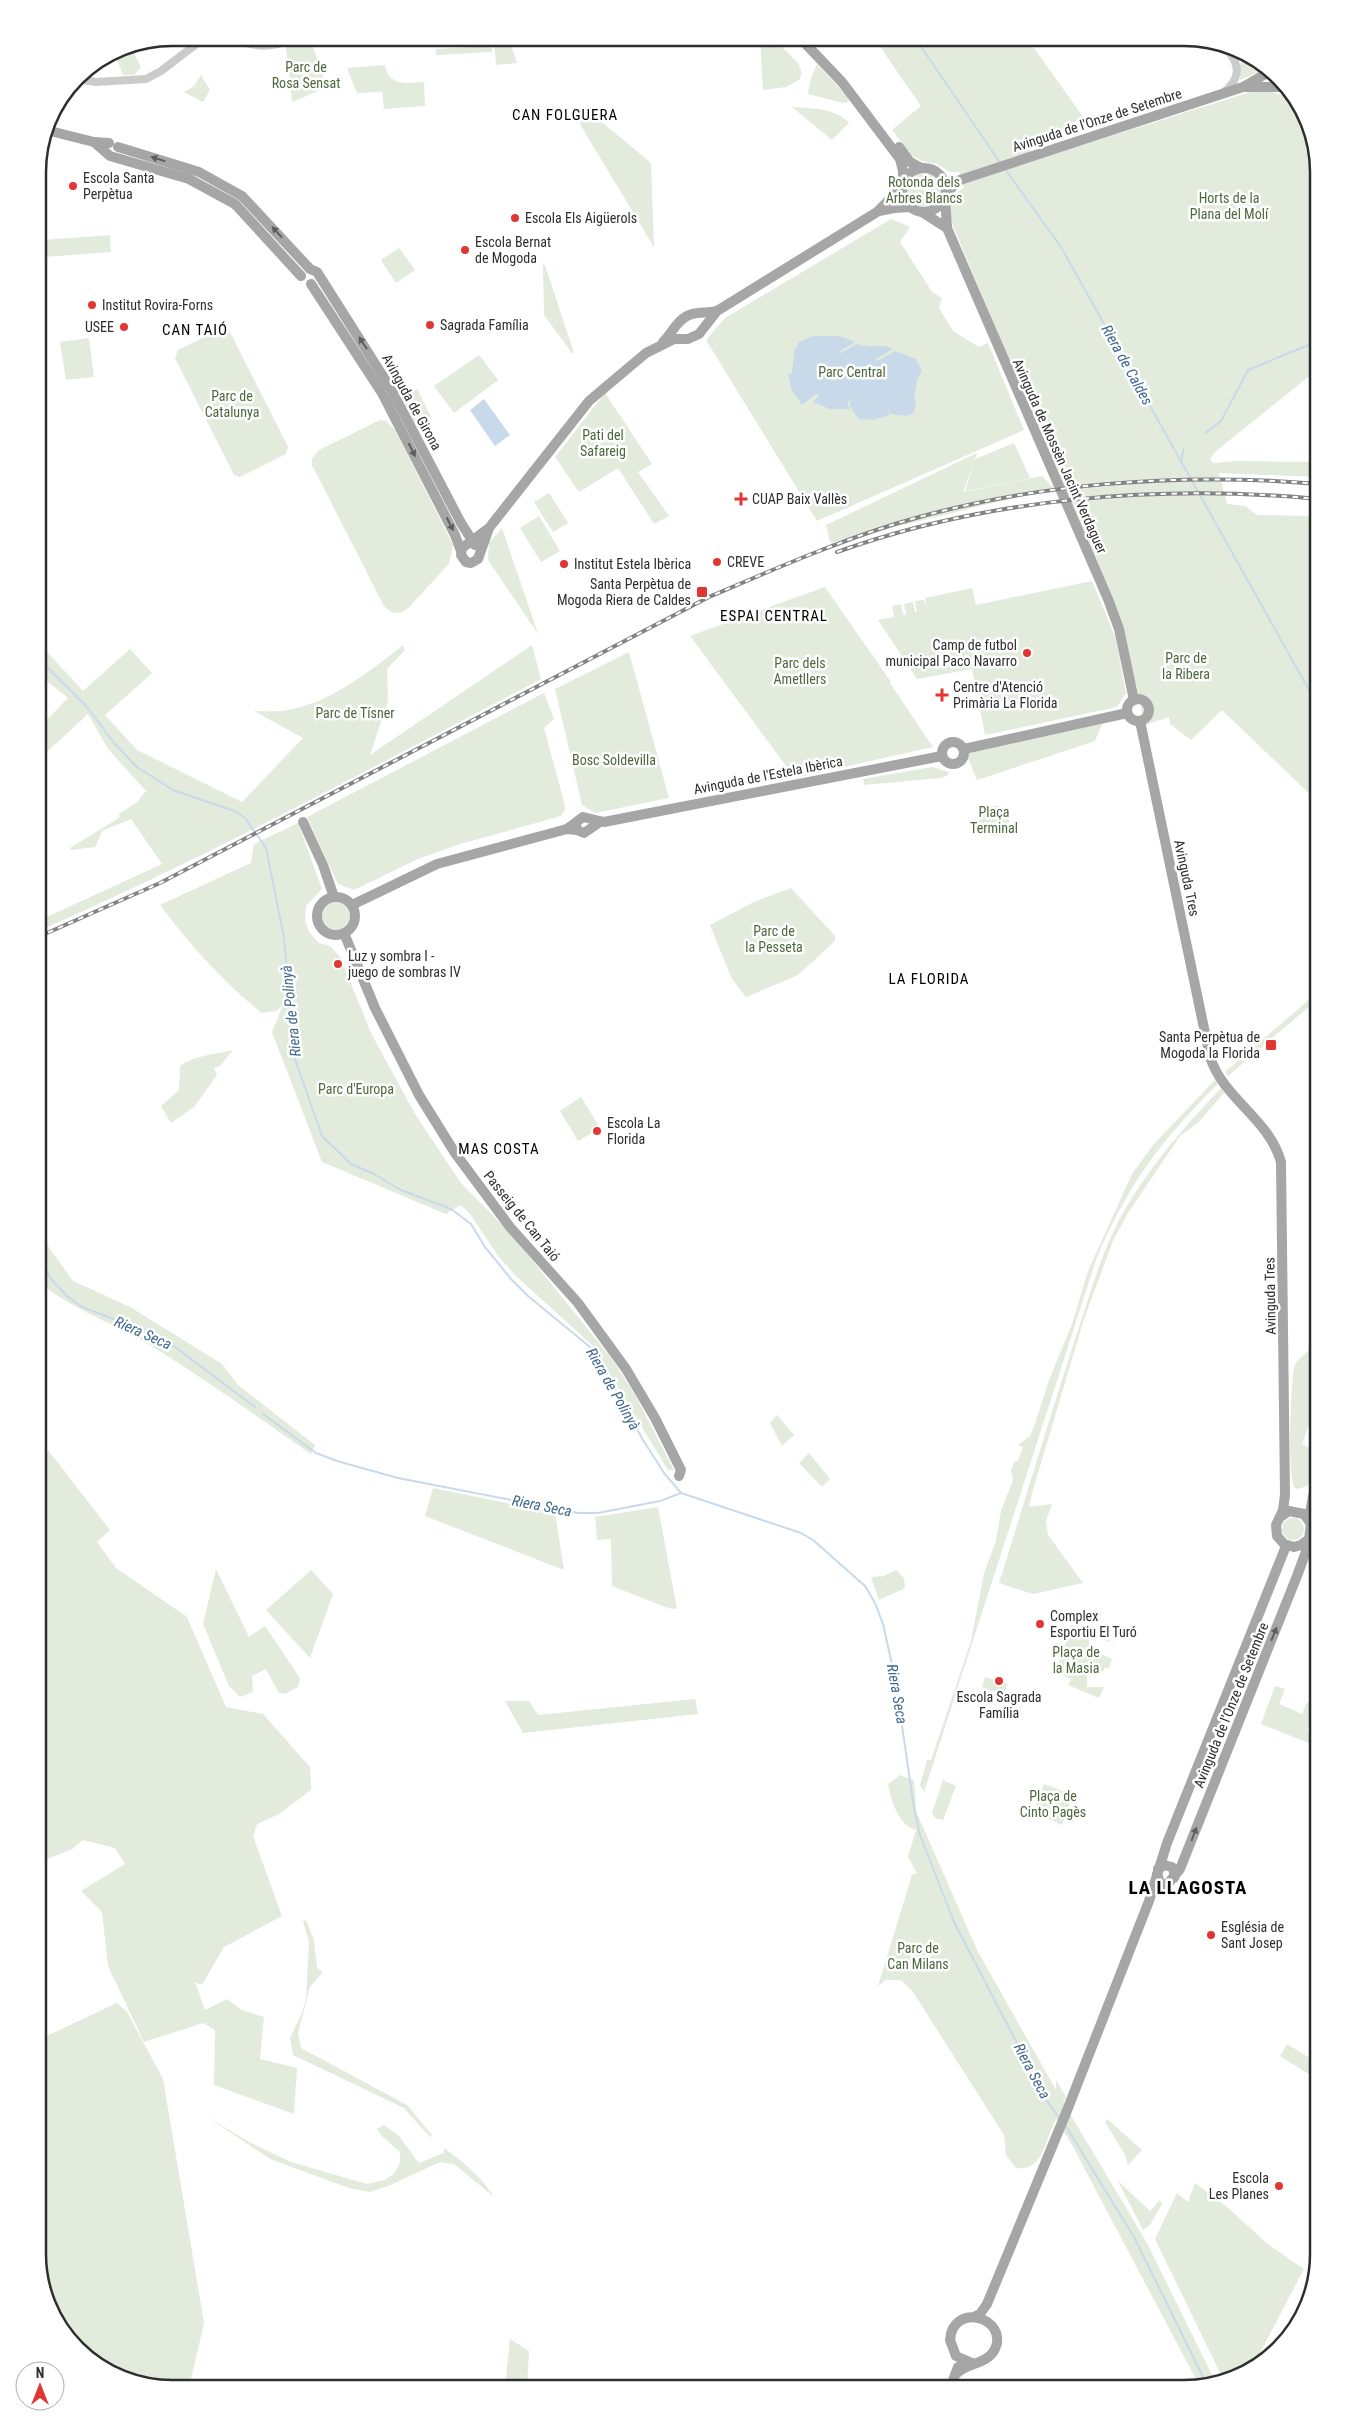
<svg xmlns="http://www.w3.org/2000/svg" width="1356" height="2426" font-family="'Roboto Condensed',sans-serif">
  <style>
    .green { fill: #e2ebdc }
    .water { fill: #c8daea }
    .lines { fill: none; stroke-linecap: round; stroke-linejoin: round }
    .stream { stroke: #c8daea; stroke-width: 2 }
    .minor { stroke: #cbcbcb; stroke-width: 8 }
    .major { stroke: #a6a6a6; stroke-width: 10 }
    .rail-casing { stroke: #838383; stroke-width: 4 }
    .rail { stroke: #fff; stroke-width: 2; stroke-dasharray: 5.5; stroke-linecap: butt }
    .oneway { fill: #5e5e5e }
    .poi-dot { fill: #e03634; stroke: #fff; stroke-width: 2 }
    .labels { text-anchor: middle; dominant-baseline: central; stroke-width: 5; stroke-linejoin: round; paint-order: stroke }
    .park-label { font-size: 14px; fill: #4d683c; stroke: #fff }
    .street-label { font-size: 14px; fill: #2e2e2e; stroke: #fff }
    .poi-label { font-size: 14px; fill: #2e2e2e; stroke: #fff; text-anchor: start }
    .neighbourhood-label { font-size: 15px; letter-spacing: 1px; fill: #000; stroke: #fff }
    .water-label { font-size: 15px; font-style: italic; fill: #3e688d; stroke: #fff }
    .district-label { font-size: 19px; font-weight: bold; letter-spacing: 1px; fill: #000; stroke: #fff }
    .rim { fill: none; stroke: #2e2e2e; stroke-width: 2.5 }
  </style>
  <rect width="100%" height="100%" fill="#fff"/>
  <g class="green">
    <path d="M305 38 310 39 327 87 292 102 286 48 290 43Z"/>
    <path d="M346 38H403V41L347 44Z"/>
    <path d="M494 38H509L517 63 496 65Z"/>
    <path d="M760 38H773L798 63 802 73 799 80 786 87 763 90Z"/>
    <path d="M874 38H1027L1083 117 1038 145 1030 147 1032 161 1250 92 1267 91 1291 97 1305 113 1318 173V369L1215 452 1210 459 1213 463 1236 461 1318 462V477L1219 473 1227 504 1245 506 1257 515 1318 516V802L1222 710 1191 740 1170 724 1169 717 1145 725 1126 640 951 221C949 208 951 194 964 188L959 172H950L937 164 922 161 912 156 892 130 921 106Z"/>
    <path d="M492 46V52L436 55V49Z"/>
    <path d="M131 47 141 67 134 75H123L114 53Z"/>
    <path d="M1247 58 1260 62 1264 70 1240 80V64L1243 59Z"/>
    <path d="M817 64 847 96 849 102 843 103 808 94 810 81Z"/>
    <path d="M385 65C389 87 407 83 424 82L425 106 384 109 382 92 357 93 347 68Z"/>
    <path d="M201 75 210 90 203 102 184 92 194 86Z"/>
    <path d="M792 107C810 108 836 108 849 123L832 140Z"/>
    <path d="M597 109 602 116V122L651 163 654 247 581 126 580 121 587 112Z"/>
    <circle cx="924" cy="190" r="22"/>
    <path d="M891 219 910 227 900 242 932 292 942 298 939 308 953 331 979 347 988 343 1024 430 817 521 706 340 725 318Z"/>
    <path d="M110 235 111 252 44 257 43 240Z"/>
    <path d="M399 248 415 270 396 283 381 260Z"/>
    <path d="M543 265H545L574 353H572L544 315Z"/>
    <path d="M221 329 229 330 288 447 286 454 240 477 234 475 175 358 178 350Z"/>
    <path d="M89 338 94 377 66 380 60 342Z"/>
    <path d="M479 355 498 380 454 413 434 386Z"/>
    <path d="M417 389 431 417 415 424 402 397Z"/>
    <path d="M605 393 652 464 638 472 669 516 654 524 618 468 579 492 555 457Z"/>
    <path d="M380 420 386 421 395 430 453 545 449 564 408 608C399 615 392 615 384 606L312 465V459L319 450Z"/>
    <path d="M1014 443 1030 478 965 491 974 463 963 492 1042 476 1054 488 830 543 826 525 977 453 975 459Z"/>
    <path d="M549 493 568 523 553 532 534 502Z"/>
    <path d="M539 516 560 551 541 562 520 528Z"/>
    <path d="M502 528 538 634 488 560 489 543Z"/>
    <path d="M1092 581 1115 636 1126 693 1117 707 985 735 972 669 917 679 878 620 894 617 892 606 901 604 903 615 906 614 904 604 913 602 915 612H917L915 601 924 600 927 610 925 598 972 588 976 605Z"/>
    <path d="M825 587 891 682 890 683 933 747 795 778 690 636Z"/>
    <path d="M38 642 83 691 130 649 152 673 105 715 137 750 242 802 303 738 254 711C263 711 273 712 281 711 327 706 369 672 403 645L405 650 387 669 388 701 370 755 532 645 541 679C375 766 210 856 38 931V921L162 864 131 819 102 831 95 847 71 850 70 848 119 818V814L136 803 146 791 108 749 88 714 38 760V729L68 698 38 674Z"/>
    <path d="M629 652 669 798 595 813 582 805 555 689Z"/>
    <path d="M544 693 554 719 544 728 564 802 565 810 561 816 460 844 418 859 354 890 338 884 307 817Z"/>
    <path d="M1102 724 1095 741 977 780 967 756 969 752Z"/>
    <path d="M932 767 949 772 948 775 941 778 864 785 863 779Z"/>
    <circle cx="994" cy="821" r="15"/>
    <path d="M298 823 322 889 306 906 305 920 309 932 319 943 330 946 340 957 372 1035 415 1114 461 1183 511 1234 612 1359 635 1395 674 1470H668L592 1345 517 1277 498 1256 470 1214 461 1205 446 1214 322 1162 272 1032 283 1005 276 1011 262 1013C223 982 190 945 160 905L251 863 254 844Z"/>
    <path d="M791 888 835 936V941L798 975 746 997 732 979 710 925 754 902Z"/>
    <circle cx="336" cy="916" r="14"/>
    <path d="M1318 992V999L1228 1076 1225 1072Z"/>
    <path d="M233 1050 220 1066 214 1068 217 1075 194 1107 171 1123 161 1106 179 1090 180 1066C195 1055 214 1055 233 1050Z"/>
    <path d="M1215 1080 1218 1084C1161 1140 1129 1183 1097 1257L924 1792 920 1785 927 1760H931L971 1641 984 1573 996 1541 1001 1511 1013 1480 1011 1470 1015 1461H1018L1023 1447 1018 1445 1030 1436 1035 1424 1048 1383 1072 1324 1088 1271 1132 1174 1154 1144Z"/>
    <path d="M1221 1088 1224 1093 1198 1123 1180 1136 1128 1213 1113 1241 1084 1319 1033 1490 1029 1507 1052 1504 1046 1521 1048 1535 1083 1583 1033 1594 999 1583C1025 1500 1050 1416 1077 1333 1089 1298 1099 1260 1116 1226 1143 1174 1181 1130 1221 1088Z"/>
    <path d="M581 1097 600 1128 578 1141 560 1111Z"/>
    <path d="M38 1232 73 1281 130 1307 222 1364 238 1385 315 1445 311 1454C253 1414 196 1372 136 1337 111 1323 52 1299 38 1279Z"/>
    <path d="M1309 1350 1318 1354V1400L1302 1444 1318 1452V1456L1308 1485 1299 1489 1295 1488C1287 1477 1291 1384 1294 1368 1295 1361 1304 1355 1309 1350Z"/>
    <path d="M777 1415 794 1435 782 1446 770 1423Z"/>
    <path d="M48 1450 110 1530 97 1542 116 1568 187 1617 226 1707 263 1714 310 1767 311 1790 279 1814 257 1824 253 1836 282 1916 224 1947 202 1985 195 1982 205 2010 227 1999 242 2010 264 2017 260 2059 297 2068 294 2114 214 2085 215 2030 203 2023 144 2042 108 1966 102 1912 81 1891 125 1864 115 1848 83 1840 72 1849 47 1859 38 1850V1459Z"/>
    <path d="M809 1453 830 1479 822 1487 799 1463Z"/>
    <path d="M433 1488 555 1513 564 1570 425 1516Z"/>
    <path d="M658 1507 677 1609 668 1608 612 1586 611 1539 597 1540 595 1517Z"/>
    <circle cx="1293" cy="1529" r="11"/>
    <path d="M216 1569 249 1637 265 1626 300 1678 298 1687 285 1694 278 1692 266 1669 252 1676 253 1692 240 1697 229 1686 203 1624Z"/>
    <path d="M311 1570 333 1594 310 1658 266 1610Z"/>
    <path d="M896 1570 904 1578 905 1588 879 1600 871 1577 884 1576Z"/>
    <path d="M1071 1625 1118 1644 1090 1636 1088 1649 1112 1659 1109 1668H1104V1671H1087V1687H1104L1099 1698 1068 1685 1071 1679 1056 1672Z"/>
    <path d="M985 1677 1008 1684 1003 1695 982 1687Z"/>
    <path d="M1275 1686 1285 1689 1279 1704 1302 1714 1307 1702 1317 1706 1307 1731 1318 1736 1316 1746 1261 1724Z"/>
    <path d="M695 1699 698 1714 523 1733 505 1701H529L538 1715Z"/>
    <path d="M900 1775 914 1780 916 1811 977 1950 1056 2090V2080L1066 2097 1063 2102 1147 2243 1215 2381 1199 2385 1072 2145 1056 2119C1045 2138 1044 2172 1016 2168L1006 2155 1004 2135 913 1992 901 1980H886L878 1986 912 1875 917 1873 908 1857 916 1830C897 1824 892 1801 888 1784Z"/>
    <path d="M943 1780 956 1786 943 1820 935 1818 932 1813Z"/>
    <path d="M1044 1784 1073 1795 1062 1825 1034 1812Z"/>
    <path d="M306 1920 314 1940 317 1968 323 1972 310 1987 298 2033 301 2048 407 2105 432 2135 430 2137 404 2108 293 2055 290 2038 301 2015 306 1999 309 1942 303 1921Z"/>
    <path d="M117 2003 127 2012 163 2079 204 2323 189 2388H164L97 2366 51 2313 38 2253V2040Z"/>
    <path d="M1287 2044 1318 2063V2080L1280 2056Z"/>
    <path d="M206 2116 249 2142 291 2162 367 2184 384 2180 394 2174 400 2163V2152L382 2136 377 2129 384 2125 398 2135 419 2163 444 2153V2148C463 2162 481 2176 494 2197L454 2164 440 2162 388 2186 370 2192 349 2188 270 2159Z"/>
    <path d="M1107 2119 1142 2150 1128 2165 1124 2153 1105 2122Z"/>
    <path d="M1118 2181 1150 2211 1160 2200 1162 2204 1150 2225 1143 2230Z"/>
    <path d="M1195 2183 1227 2207 1269 2245 1304 2269 1253 2366 1243 2375 1223 2379 1155 2239 1177 2193 1188 2202Z"/>
    <path d="M510 2339 529 2351 527 2388H505Z"/>
  </g>
  <g class="water">
    <path d="M813 336H840L855 342 840 351 841 353 857 344C869 349 882 343 893 349L876 359 877 361 895 351 916 359 922 371 917 380 914 400 916 401 914 413 906 416 891 414 887 407 890 415 873 420 859 419 850 406V401L847 402 850 409H830L813 402 819 395 816 394 802 405 792 391 788 374H792L794 351 799 342Z"/>
    <path d="M484 399 510 435 495 446 470 410Z"/>
  </g>
  <g class="lines">
    <g class="stream">
      <path d="M915 38 1001 164"/>
      <path d="M1005 169 1061 247 1318 706"/>
      <path d="M1205 433 1221 421 1248 370 1318 341"/>
      <path d="M1181 462 1184 447"/>
      <path d="M38 658 87 707 114 743 137 767 173 790 237 812 245 818 266 848 284 938 295 1059 322 1136 351 1164 372 1173 401 1190 451 1209 471 1224 485 1247 511 1279 528 1296 590 1347 608 1376 643 1440 664 1473 681 1493"/>
      <path d="M38 1256 51 1279 67 1296 80 1306 152 1334 175 1347 255 1407"/>
      <path d="M263 1414 316 1453 337 1461 398 1478 578 1513H598L660 1501 681 1493 801 1533 813 1540 865 1586 875 1603 883 1624 895 1678 914 1808 920 1835 954 1922 1047 2101 1060 2119"/>
      <path d="M1065 2125 1134 2237 1206 2383"/>
    </g>
    <g class="minor">
      <path d="M223 38C256 45 263 51 296 38"/>
      <path d="M1194 42 1221 47"/>
      <path d="M76 79 96 82 146 79 161 71 199 42 210 38"/>
      <path d="M1224 92C1240 79 1241 65 1227 50"/>
    </g>
    <g class="major">
      <path d="M800 38 842 82 900 159 903 171V183"/>
      <path d="M1246 87H1282"/>
      <path d="M46 130 94 142 109 143"/>
      <path d="M94 142 110 156 189 179 235 204 301 276"/>
      <path d="M118 147 199 172 242 196 310 269 317 272 391 389 461 523 475 545"/>
      <path d="M899 147 910 162 921 168"/>
      <circle cx="924" cy="190" r="22"/>
      <path d="M946 193 960 180 1243 87 1269 72"/>
      <path d="M945 197 947 228 1108 599 1119 629 1134 700"/>
      <path d="M879 211 894 208 910 207"/>
      <path d="M922 212 947 228"/>
      <path d="M311 284 382 393 455 535 461 551"/>
      <path d="M663 342C673 332 678 318 692 314 700 312 708 313 716 311"/>
      <path d="M489 528 462 548 461 555 466 562 471 563 478 559 489 528 589 401 646 353 674 339H688L699 334 717 311 877 212 902 187"/>
      <circle cx="1138" cy="710" r="11"/>
      <path d="M1140 721 1210 1057C1224 1100 1268 1117 1281 1162L1285 1495 1283 1510 1276 1525 1277 1536 1284 1544 1294 1547 1301 1545 1309 1539 1311 1524 1304 1514 1289 1511 1279 1518"/>
      <circle cx="953" cy="753" r="11"/>
      <path d="M964 749 1127 713"/>
      <path d="M303 822 323 865 334 897"/>
      <path d="M576 824 577 830 584 833 600 822"/>
      <path d="M567 829 583 817 604 822 942 756"/>
      <circle cx="336" cy="916" r="19"/>
      <path d="M352 905 437 864 567 829 577 830"/>
      <path d="M344 933 375 1008 419 1095 455 1153 510 1227 578 1303 626 1369 655 1418 681 1470 679 1476"/>
      <path d="M1309 1519 1313 1496 1318 1481"/>
      <path d="M1158 1869 1164 1865 1172 1867 1174 1871V1878"/>
      <path d="M1157 1874 1160 1883 1167 1885 1180 1869 1297 1576 1308 1546V1540"/>
      <path d="M974 2317 980 2314 987 2304 1066 2113 1149 1901 1167 1843 1286 1546"/>
      <path d="M957 2373C969 2362 988 2364 995 2349 1009 2318 953 2301 950 2340L956 2356 972 2363"/>
      <path d="M950 2388 958 2367"/>
    </g>
    <g class="rail-casing">
      <g id="rail">
        <path d="M837 552C987 498 1161 484 1318 499"/>
        <path d="M38 937 160 883 709 597C770 571 831 544 895 524 1029 483 1180 472 1318 484"/>
      </g>
    </g>
    <use href="#rail" class="rail"/>
  </g>
  <defs><path id="oneway-solid" d="M-6-.8H1V-3.2L6.5 0L1 3.2V.8H-6Z" transform="scale(1.25)"/></defs>
  <g class="oneway">
    <use href="#oneway-solid" transform="translate(158 159) rotate(-163)"/>
    <use href="#oneway-solid" transform="translate(277 232) rotate(-132)"/>
    <use href="#oneway-solid" transform="translate(363 343) rotate(-123)"/>
    <use href="#oneway-solid" transform="translate(412 450) rotate(63)"/>
    <use href="#oneway-solid" transform="translate(450 524) rotate(63)"/>
    <use href="#oneway-solid" transform="translate(1274 1634) rotate(-68)"/>
    <use href="#oneway-solid" transform="translate(1194 1834) rotate(-69)"/>
  </g>
  <g class="poi-dot">
    <circle cx="73" cy="186" r="5"/>
    <circle cx="515" cy="218" r="5"/>
    <circle cx="465" cy="250" r="5"/>
    <circle cx="92" cy="305" r="5"/>
    <circle cx="430" cy="325" r="5"/>
    <circle cx="124" cy="327" r="5"/>
    <path d="M738.5 491.5h5v5h5v5h-5v5h-5v-5h-5v-5h5z"/>
    <circle cx="717" cy="562" r="5"/>
    <circle cx="564" cy="564" r="5"/>
    <rect x="696" y="586" width="12" height="12" rx="2.5"/>
    <circle cx="1027" cy="653" r="5"/>
    <path d="M939.5 687.5h5v5h5v5h-5v5h-5v-5h-5v-5h5z"/>
    <circle cx="338" cy="964" r="5"/>
    <rect x="1265" y="1039" width="12" height="12" rx="2.5"/>
    <circle cx="597" cy="1131" r="5"/>
    <circle cx="1040" cy="1624" r="5"/>
    <circle cx="999" cy="1681" r="5"/>
    <circle cx="1211" cy="1935" r="5"/>
    <circle cx="1279" cy="2186" r="5"/>
  </g>
  <g class="labels">
    <g class="park-label">
      <text x="306" y="67">Parc de<tspan x="306" dy="16">Rosa Sensat</tspan></text>
      <text x="924" y="182">Rotonda dels<tspan x="924" dy="16">Arbres Blancs</tspan></text>
      <text x="1229" y="198">Horts de la<tspan x="1229" dy="16">Plana del Molí</tspan></text>
      <text x="852" y="372">Parc Central</text>
      <text x="232" y="396">Parc de<tspan x="232" dy="16">Catalunya</tspan></text>
      <text x="603" y="435">Pati del<tspan x="603" dy="16">Safareig</tspan></text>
      <text x="1186" y="658">Parc de<tspan x="1186" dy="16">la Ribera</tspan></text>
      <text x="800" y="663">Parc dels<tspan x="800" dy="16">Ametllers</tspan></text>
      <text x="355" y="713">Parc de Tísner</text>
      <text x="614" y="760">Bosc Soldevilla</text>
      <text x="994" y="812">Plaça<tspan x="994" dy="16">Terminal</tspan></text>
      <text x="774" y="931">Parc de<tspan x="774" dy="16">la Pesseta</tspan></text>
      <text x="356" y="1089">Parc d'Europa</text>
      <text x="1076" y="1652">Plaça de<tspan x="1076" dy="16">la Masia</tspan></text>
      <text x="1053" y="1796">Plaça de<tspan x="1053" dy="16">Cinto Pagès</tspan></text>
      <text x="918" y="1948">Parc de<tspan x="918" dy="16">Can Milans</tspan></text>
    </g>
    <g class="street-label">
      <text transform="translate(1097 120) rotate(-18)">Avinguda de l'Onze de Setembre</text>
      <text transform="translate(412 402) rotate(61)">Avinguda de Girona</text>
      <text transform="translate(1060 456) rotate(66)">Avinguda de Mossèn Jacint Verdaguer</text>
      <text transform="translate(768 775) rotate(-11)">Avinguda de l'Estela Ibèrica</text>
      <text transform="translate(1187 878) rotate(78)">Avinguda Tres</text>
      <text transform="translate(522 1216) rotate(51)">Passeig de Can Taió</text>
      <text transform="translate(1270 1296) rotate(-91)">Avinguda Tres</text>
      <text transform="translate(1231 1705) rotate(-68)">Avinguda de l'Onze de Setembre</text>
    </g>
    <g class="poi-label">
      <text x="83" y="178">Escola Santa<tspan x="83" dy="16">Perpètua</tspan></text>
      <text x="525" y="218">Escola Els Aigüerols</text>
      <text x="475" y="242">Escola Bernat<tspan x="475" dy="16">de Mogoda</tspan></text>
      <text x="102" y="305">Institut Rovira-Forns</text>
      <text x="440" y="325">Sagrada Família</text>
      <text x="114" y="327" text-anchor="end">USEE</text>
      <text x="752" y="499">CUAP Baix Vallès</text>
      <text x="727" y="562">CREVE</text>
      <text x="574" y="564">Institut Estela Ibèrica</text>
      <text x="691" y="584" text-anchor="end">Santa Perpètua de<tspan x="691" dy="16">Mogoda Riera de Caldes</tspan></text>
      <text x="1017" y="645" text-anchor="end">Camp de futbol<tspan x="1017" dy="16">municipal Paco Navarro</tspan></text>
      <text x="953" y="687">Centre d'Atenció<tspan x="953" dy="16">Primària La Florida</tspan></text>
      <text x="348" y="956">Luz y sombra I -<tspan x="348" dy="16">juego de sombras IV</tspan></text>
      <text x="1260" y="1037" text-anchor="end">Santa Perpètua de<tspan x="1260" dy="16">Mogoda la Florida</tspan></text>
      <text x="607" y="1123">Escola La<tspan x="607" dy="16">Florida</tspan></text>
      <text x="1050" y="1616">Complex<tspan x="1050" dy="16">Esportiu El Turó</tspan></text>
      <text x="999" y="1697" text-anchor="middle">Escola Sagrada<tspan x="999" dy="16">Família</tspan></text>
      <text x="1221" y="1927">Església de<tspan x="1221" dy="16">Sant Josep</tspan></text>
      <text x="1269" y="2178" text-anchor="end">Escola<tspan x="1269" dy="16">Les Planes</tspan></text>
    </g>
    <g class="neighbourhood-label">
      <text x="565" y="115">CAN FOLGUERA</text>
      <text x="195" y="330">CAN TAIÓ</text>
      <text x="774" y="616">ESPAI CENTRAL</text>
      <text x="929" y="979">LA FLORIDA</text>
      <text x="499" y="1149">MAS COSTA</text>
    </g>
    <g class="water-label">
      <text transform="translate(1127 365) rotate(61)">Riera de Caldes</text>
      <text transform="translate(291 1011) rotate(-96)">Riera de Polinyà</text>
      <text transform="translate(143 1333) rotate(24)">Riera Seca</text>
      <text transform="translate(613 1389) rotate(60)">Riera de Polinyà</text>
      <text transform="translate(542 1506) rotate(11)">Riera Seca</text>
      <text transform="translate(897 1694) rotate(80)">Riera Seca</text>
      <text transform="translate(1032 2071) rotate(62)">Riera Seca</text>
    </g>
    <g class="district-label">
      <text x="1188" y="1887">LA LLAGOSTA</text>
    </g>
  </g>
  <path d="M0 0H1356V2426H0ZM172 46H1184A126 126 0 0 1 1310 172V2254A126 126 0 0 1 1184 2380H172A126 126 0 0 1 46 2254V172A126 126 0 0 1 172 46Z" fill="#fff" fill-rule="evenodd"/>
  <path class="rim" d="M172 46H1184A126 126 0 0 1 1310 172V2254A126 126 0 0 1 1184 2380H172A126 126 0 0 1 46 2254V172A126 126 0 0 1 172 46Z"/>
  <g transform="translate(40 2386)"><circle r="24" fill="#ffffff" stroke="#ababab"/>
  <path d="M0-4L9 19L0 12L-9 19Z" fill="#e03634"/>
  <text y="-8" font-size="14" font-weight="bold" text-anchor="middle" fill="#2e2e2e">N</text>
  </g>
</svg>
